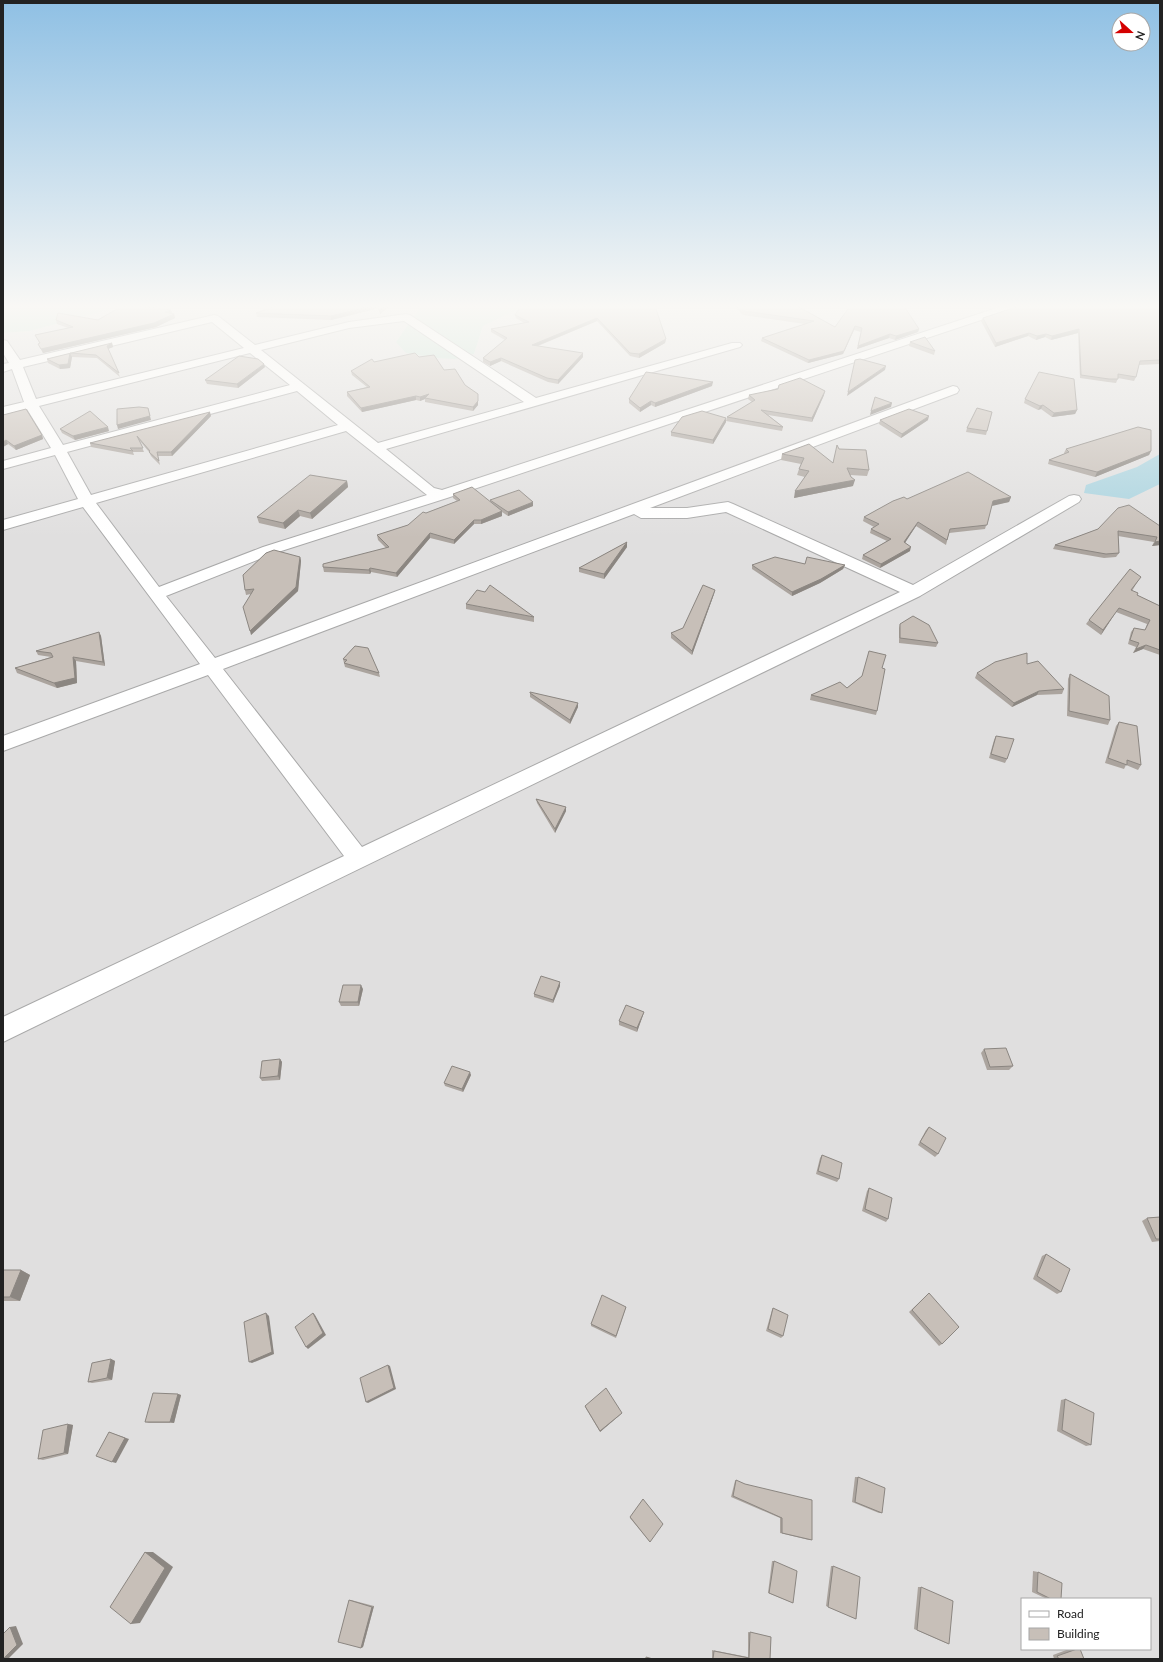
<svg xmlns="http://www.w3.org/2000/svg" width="1163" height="1662" font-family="Lato,sans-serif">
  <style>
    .residential { fill: #e0dfdf; fill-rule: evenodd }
    .wetland { fill: #c6e0d4 }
    .water { fill: #aad3df }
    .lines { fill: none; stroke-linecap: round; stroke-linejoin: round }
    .minor-casing { stroke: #a9a9a9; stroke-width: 2 }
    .minor { fill: #fff; fill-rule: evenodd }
    .wall { fill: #aba49e }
    .shaded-wall { fill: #8b8681 }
    .building { fill: #c7bfb8; stroke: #8b8681 }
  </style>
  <rect width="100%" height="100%" fill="#f2efe9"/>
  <path class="residential" d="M123 306H421L396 342 474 354 483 326 514 311 536 306H1160V1659H3V333L30 331ZM1022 1599H1150V1649H1022Z"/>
  <g class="wetland">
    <path d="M3 306H123L30 331 3 333Z"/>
    <path d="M421 306H536L514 311 483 326 474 354 455 359 437 358 406 353 396 342Z"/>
  </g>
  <path class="water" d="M1160 454V484L1129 499 1084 493 1086 485 1137 467Z"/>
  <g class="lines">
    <g class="minor-casing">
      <path id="minor" d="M1003 306H1018L1017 308 447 498 275 553 166 596 215 658 953 386 957 387 959 390 957 393 650 508H687L728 502 733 504 913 585 1069 496 1074 495 1079 496 1081 499 1079 502 920 596 3 1042V1017L344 856 208 675 3 751V736L200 664 83 507 3 530V520L78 499 55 455 3 469V461L51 448 27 409 3 415V407L24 402 12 369 3 372V364L9 363 3 353V340L7 341 20 360 214 315 218 316 255 345 349 322 406 314 410 315 536 398 732 343H740L742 345 740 347 386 449 434 488 442 490ZM404 321 524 402 378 443 261 350 349 328ZM212 322 244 348 36 399 23 367ZM250 353 290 385 63 445 39 406ZM297 391 338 425 91 495 67 452ZM346 431 427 495 263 547 159 587 96 503ZM726 512 900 592 362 847 223 669 634 514 641 518H687Z"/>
    </g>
    <use href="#minor" class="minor"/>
  </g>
  <g class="wall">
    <path d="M276 306H390L380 314 379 308 331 320 257 317 256 313Z"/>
    <path d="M655 306 666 339 665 343 639 358 630 356 597 321 538 346 583 357 558 384 548 382 501 361 490 366 483 362V358L505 340 491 332V329L524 323 516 318 515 315Z"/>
    <path d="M713 306H801L799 307 835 327 850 306 919 329 918 332 895 340 889 338 857 349 861 332 854 330 843 354 808 363 761 341 762 338 805 324 743 315 736 308Z"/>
    <path d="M1160 306V364L1139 365 1136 377 1134 381 1118 378 1116 383 1108 382 1080 378 1078 333 1051 340 1045 337 1036 340 1028 336 995 347 981 321 983 318Z"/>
    <path d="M171 310 172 313 171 314H174L175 318 156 327 43 353 38 344H40L35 335 68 328 57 324 56 320H98Z"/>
    <path d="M910 342 935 351 934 355 909 346Z"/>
    <path d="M112 343 113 347 108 349 120 377 97 358 72 357 70 368 60 369 48 363 47 359Z"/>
    <path d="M419 357 444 370 478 398V405L473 411 425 402V399L420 401 416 400 362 412 347 396V392L367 387 352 375 351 371 374 362Z"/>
    <path d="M265 367 238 388 207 384 205 380Z"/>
    <path d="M712 386 655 407 651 405 640 412 629 403V399Z"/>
    <path d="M749 395H824L812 422 768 415 783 427 782 431 726 421 727 417 752 402 748 399Z"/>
    <path d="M1025 399 1077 410 1075 414 1052 417 1041 409 1038 410 1024 403Z"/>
    <path d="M3 415 42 435 43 439 16 450 8 444 3 447Z"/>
    <path d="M211 416 172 456H158L160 465 151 456 149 452 139 440 144 452H133L134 455 91 447 90 443Z"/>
    <path d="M880 420H928L901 438 879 424Z"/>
    <path d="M726 422 713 444 671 436V432Z"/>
    <path d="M967 428 987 431 986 435 966 432Z"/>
    <path d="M60 429 109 431 75 440 62 433Z"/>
    <path d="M839 449 869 470 867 476 850 475 853 486 794 498 805 477 797 475 799 469 801 464 781 460 782 454 833 463Z"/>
    <path d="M1066 449 1151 451 1149 455 1095 477 1048 464 1049 460 1064 454V453Z"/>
    <path d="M347 481 348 487 312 519 300 516 285 529 259 523 257 517Z"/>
    <path d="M453 494 490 502V500L533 506 508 516 502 512V516L481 524H474L454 544 430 538 397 577 371 572 370 574 324 572 323 567 386 548 378 540 377 535 408 525 426 513 457 501 453 498Z"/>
    <path d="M1011 497 1009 502 992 505 985 529 949 533 946 545 916 526 905 542 910 551 880 568 862 559 863 555 887 541 870 533 871 529 874 527 863 521 864 517 907 499Z"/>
    <path d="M1160 526V545L1152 546 1154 542 1118 536 1119 553 1116 557 1104 558 1053 549 1055 545 1098 529Z"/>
    <path d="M627 542V547L604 579 579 572V568Z"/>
    <path d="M300 557 301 561 298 591 251 635V594L246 595 245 590Z"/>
    <path d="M805 564 845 565 843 569 820 583 792 596 752 569V565Z"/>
    <path d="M1138 581 1132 591 1137 595 1160 606V655L1143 649 1133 653 1136 647 1128 644 1131 632 1134 628 1145 630 1147 624 1116 612 1101 635 1086 624 1089 620Z"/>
    <path d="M714 594 692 655 671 638V633L683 628Z"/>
    <path d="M466 604 534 617V622L466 609Z"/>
    <path d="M900 624 938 643 936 647 899 643V628Z"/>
    <path d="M99 632 101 636 105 666 76 661 77 683 57 688 17 673 15 668 51 657 38 655 36 651Z"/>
    <path d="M355 646 379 673 380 677 345 667 343 659Z"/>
    <path d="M1027 664 1064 689 1062 694 1037 695 1012 707 975 678 977 673Z"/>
    <path d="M882 668 877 711 876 715 810 700 811 695 847 688 862 676Z"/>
    <path d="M1070 674 1110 720 1108 725 1067 716 1068 679Z"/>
    <path d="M530 693 578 703V707L570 724 530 697Z"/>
    <path d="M1119 722 1141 765 1138 770 1126 765 1124 769 1105 763 1116 726Z"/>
    <path d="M996 736 1007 759 1005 763 989 758 994 740Z"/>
    <path d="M536 799 566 807V811L555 833 537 803Z"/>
    <path d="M560 982V986L553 1003 534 997V994Z"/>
    <path d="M363 989 359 1006H341L339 1002Z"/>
    <path d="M644 1012 643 1015 637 1032 619 1025V1021Z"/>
    <path d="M984 1049 1013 1066 1009 1070H987L981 1053Z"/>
    <path d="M280 1059 282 1062 280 1080 262 1081 260 1078Z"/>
    <path d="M471 1075 463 1092 445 1086 444 1083Z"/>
    <path d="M929 1127 938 1154 935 1157 918 1145 926 1130Z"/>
    <path d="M822 1155 839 1179 837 1182 816 1174 820 1158Z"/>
    <path d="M869 1188 888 1219 886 1222 862 1211 867 1191Z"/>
    <path d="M1160 1217V1241L1152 1242 1142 1221 1147 1218Z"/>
    <path d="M1046 1254 1061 1292 1057 1294 1033 1279 1042 1256Z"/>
    <path d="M3 1270H21L30 1275 20 1301H3Z"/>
    <path d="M929 1293 942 1344 939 1346 909 1312Z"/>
    <path d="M626 1307 616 1338 591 1326V1324Z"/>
    <path d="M773 1308 783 1336 781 1338 766 1331 772 1310Z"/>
    <path d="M111 1359 115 1361 112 1380 92 1383 88 1382Z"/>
    <path d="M178 1394 181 1395 174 1423H149L145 1422Z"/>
    <path d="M1065 1399 1091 1445 1086 1446 1057 1431 1061 1400Z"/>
    <path d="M585 1406 622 1413 621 1414 600 1432 585 1407Z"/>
    <path d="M68 1424 73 1425 68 1454 43 1460 38 1459Z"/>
    <path d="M855 1477H858L882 1513H879L852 1502Z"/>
    <path d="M736 1480 812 1540H809L780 1533V1518L731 1497 735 1481Z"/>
    <path d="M643 1499 650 1542 630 1518Z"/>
    <path d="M772 1561H774L793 1603 768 1593Z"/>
    <path d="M831 1566H833L856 1619 826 1606Z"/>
    <path d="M1033 1571 1038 1572 1061 1599H1047L1032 1592Z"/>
    <path d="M918 1587H921L949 1644 946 1643 914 1629Z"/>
    <path d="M349 1600H351L374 1606 363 1647 361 1648Z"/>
    <path d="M748 1632 771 1637 770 1659H712V1650L748 1657Z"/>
    <path d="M1069 1649H1080L1084 1659H1054L1053 1655Z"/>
  </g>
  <g class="shaded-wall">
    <path d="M372 306H378L379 308 331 320V316Z"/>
    <path d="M385 306H390L380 314 379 310Z"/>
    <path d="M992 306H999L992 308Z"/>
    <path d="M171 310 172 313 167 316 165 312Z"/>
    <path d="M174 314 175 318 156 327 43 353 41 349Z"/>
    <path d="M597 318V321L532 348V345Z"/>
    <path d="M855 326 854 330 843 354 808 363 809 360Z"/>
    <path d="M919 329 918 332 895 340 896 336Z"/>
    <path d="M1079 329 1078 333 1051 340 1052 336Z"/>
    <path d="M1029 333 1028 336 995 347 996 343Z"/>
    <path d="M890 334 889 338 857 349 858 346Z"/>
    <path d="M1046 334 1045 337 1036 340 1037 336Z"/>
    <path d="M666 339 665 343 639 358V354Z"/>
    <path d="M112 343 113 347 108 349 107 346Z"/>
    <path d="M70 353 72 357 70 368 60 369 59 365Z"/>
    <path d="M583 353V357L558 384V380Z"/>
    <path d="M501 358V361L490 366V362Z"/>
    <path d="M264 364 265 367 238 388 237 384Z"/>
    <path d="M886 366 885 370 847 396 848 392Z"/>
    <path d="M713 382 712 386 655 407V403Z"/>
    <path d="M825 391 824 395 812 422V418Z"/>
    <path d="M429 394 425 398V399L420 401V397Z"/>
    <path d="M478 394V405L473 411V407Z"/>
    <path d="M416 396V400L362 412 361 408Z"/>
    <path d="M651 401V405L640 412V408Z"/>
    <path d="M892 403 891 407 870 415 871 411Z"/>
    <path d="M1043 405 1041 409 1038 410 1040 406Z"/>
    <path d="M148 408 151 420 118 429 117 425Z"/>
    <path d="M1077 410 1075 414 1052 417 1054 413Z"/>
    <path d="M210 412 211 416 172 456 171 452Z"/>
    <path d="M929 416 928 420 901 438 902 434Z"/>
    <path d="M726 418V422L713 444V440Z"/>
    <path d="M108 427 109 431 75 440 73 436Z"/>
    <path d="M42 435 43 439 16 450 14 446Z"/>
    <path d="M6 440 8 444 3 447V442Z"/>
    <path d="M1151 451 1149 455 1095 477 1097 472Z"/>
    <path d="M855 480 853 486 794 498 795 491Z"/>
    <path d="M347 481 348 487 312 519 310 513Z"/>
    <path d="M1011 497 1009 502 992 506 993 501Z"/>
    <path d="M533 502V506L508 516V512Z"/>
    <path d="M298 510 300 516 285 529 283 523Z"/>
    <path d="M502 511V516L481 524V520Z"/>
    <path d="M474 520V524L454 544V540Z"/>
    <path d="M918 522 916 526 903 546 904 542Z"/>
    <path d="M430 533V538L397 577 396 573Z"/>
    <path d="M1160 541V545L1152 546 1155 542Z"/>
    <path d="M627 542V547L604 579V574Z"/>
    <path d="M911 547 910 551 880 568 881 564Z"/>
    <path d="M300 557 301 561 298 591 251 635 250 631Z"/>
    <path d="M845 565 843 569 820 583 792 596V592Z"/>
    <path d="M370 568 371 572 370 574 369 570Z"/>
    <path d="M715 590 714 594 692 655V651Z"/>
    <path d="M1119 608 1116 612 1101 635 1103 630Z"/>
    <path d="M99 632 101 636 105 666 103 662Z"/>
    <path d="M1146 645 1143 649 1133 653 1136 649Z"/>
    <path d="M73 657 76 661 77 683 57 688 54 683Z"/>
    <path d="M1039 691 1037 695 1012 707 1014 703Z"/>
    <path d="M578 703V707L570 724V720Z"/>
    <path d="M566 807V811L555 833V829Z"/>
    <path d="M560 982V986L553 1003V1000Z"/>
    <path d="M361 985 363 989 359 1006 358 1002Z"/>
    <path d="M644 1012 643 1015 637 1032V1028Z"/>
    <path d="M280 1059 282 1062 280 1080 278 1076Z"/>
    <path d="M470 1072 471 1075 463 1092 462 1089Z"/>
    <path d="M21 1270 30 1275 20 1301 10 1297Z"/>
    <path d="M266 1313 269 1316 274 1354 252 1363 249 1362Z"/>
    <path d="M313 1313 315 1315 326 1335 308 1349 306 1347Z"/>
    <path d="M111 1359 115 1361 112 1380 107 1378Z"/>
    <path d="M388 1365 390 1366 396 1389 368 1403 366 1402Z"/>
    <path d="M178 1394 181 1395 174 1423 170 1422Z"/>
    <path d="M622 1413 621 1414 600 1432V1431Z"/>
    <path d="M68 1424 73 1425 68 1454 64 1453Z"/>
    <path d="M109 1432 129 1439 116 1463 112 1462Z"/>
    <path d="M145 1552H153L173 1567 140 1623 131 1624Z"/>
    <path d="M374 1606 363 1647 361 1648 372 1607Z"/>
    <path d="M16 1626 23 1644 8 1659H3L10 1627Z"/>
  </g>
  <g class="building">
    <path d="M122 306H138L171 310 165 312 174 314 154 323 41 349 38 344 40 343 35 335 73 327 56 320 58 313 98 320Z"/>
    <path d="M276 306H372L331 316 256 313Z"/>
    <path d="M378 306H385L379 310Z"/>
    <path d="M521 306H655L666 339 639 354 630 353 597 318 532 345 583 353 558 380 547 378 501 358 490 362 483 358 507 338 491 329 529 322 515 315Z"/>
    <path d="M738 306H797L835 327 850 306H904L919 329 896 336 890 334 858 346 862 328 855 326 844 351 809 360 762 338 814 321 744 311Z"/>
    <path d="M1019 306H1095L1096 307V306H1160V360L1140 361 1136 377 1118 374V379H1109L1081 375 1079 329 1052 336 1046 334 1037 336 1029 333 996 343 983 318Z"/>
    <path d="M925 337 935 351 910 342Z"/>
    <path d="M112 343 107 346 119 373 96 355 70 353 68 364 59 365 47 359Z"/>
    <path d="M415 353 419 357 434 355 444 370 455 369 465 385 478 394V401L473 407 425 398 429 394 420 397 416 396 361 408 347 392 370 387 351 371 372 359 374 362Z"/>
    <path d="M239 356 258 359 264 364 237 384 205 380Z"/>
    <path d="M860 359 886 366 848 392 855 360Z"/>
    <path d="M646 372 713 382 655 403 651 401 640 408 629 399Z"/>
    <path d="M1039 372 1074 379 1077 410 1054 413 1043 405 1040 406 1025 399Z"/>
    <path d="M800 378 825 391 812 418 761 410 783 427 727 417 755 400 749 395 778 389 779 385Z"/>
    <path d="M875 397 892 403 871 411Z"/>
    <path d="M139 407 148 408 150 416 117 425V409Z"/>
    <path d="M977 408 992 412 987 431 967 428Z"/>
    <path d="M26 409 42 435 14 446 6 440 3 442V415Z"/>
    <path d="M909 409 929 416 902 434 880 420Z"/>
    <path d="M90 411 108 427 73 436 60 429Z"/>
    <path d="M702 411 726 418 713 440 671 432 682 417Z"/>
    <path d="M210 412 171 452H157L159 461 149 452 150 451 137 436 143 448H130L133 451 90 443Z"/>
    <path d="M1138 427 1151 430V451L1097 472 1049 460 1069 452 1066 449Z"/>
    <path d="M809 444 833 463 837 445 839 449 866 450 869 470 847 468 851 477 855 480 795 491 809 471 799 469 804 458 782 454Z"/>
    <path d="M968 472 1011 497 993 501 987 525 950 529 947 540 918 522 904 542 911 547 881 564 863 555 891 539 871 529 879 524 864 517 893 501 904 497 907 499Z"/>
    <path d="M310 475 347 481 310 513 298 510 283 523 257 517Z"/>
    <path d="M472 487 502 511 481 520H474L454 540 430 533 396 573 370 568 369 570 323 567V564L389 547 377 535 408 525 423 512 426 513 460 500 453 494Z"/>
    <path d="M519 490 533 502 508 512 490 500Z"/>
    <path d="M1129 505 1160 526V541L1155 542 1157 537 1118 531 1119 553 1106 554 1055 545 1098 529 1118 508Z"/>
    <path d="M627 542 604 574 579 568Z"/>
    <path d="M274 550 300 557 296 587 250 631 243 607 254 589 245 590 243 575 266 553Z"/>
    <path d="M775 557 805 564 807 557 845 565 821 579 792 592 752 565Z"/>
    <path d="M1130 569 1141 577 1131 590 1138 593 1137 595 1160 606V650L1146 645 1136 649 1139 643 1130 640 1134 628 1145 630 1150 620 1119 608 1103 630 1089 620Z"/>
    <path d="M490 585 534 617 466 604 477 590 485 592Z"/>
    <path d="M703 585 715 590 692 651 671 633 683 628Z"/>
    <path d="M913 616 929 625 938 643 900 638V624Z"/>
    <path d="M99 632 103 662 73 657 75 678 54 683 15 668 53 657 51 653 36 651Z"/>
    <path d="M355 646 368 648 379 673 344 663 347 660 343 659Z"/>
    <path d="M869 651 886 655 882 668 885 669 877 711 811 695 840 682 847 688 862 676Z"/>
    <path d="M1027 653V664L1038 661 1064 689 1039 691 1014 703 977 673 995 662Z"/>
    <path d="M1070 674 1109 696 1110 720 1069 711Z"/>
    <path d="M530 692 578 703 570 720 530 693Z"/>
    <path d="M1119 722 1137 726 1141 765 1127 760V765L1108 758Z"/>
    <path d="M996 736 1014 739 1007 759 991 754Z"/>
    <path d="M536 799 566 807 555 829Z"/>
    <path d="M541 976 560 982 553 1000 534 994Z"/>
    <path d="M343 985H361L358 1002H339Z"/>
    <path d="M626 1005 644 1012 637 1028 619 1021Z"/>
    <path d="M1006 1048 1013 1066 990 1067 984 1049Z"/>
    <path d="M280 1059 278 1076 260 1078 262 1061Z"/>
    <path d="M452 1066 470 1072 462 1089 444 1083Z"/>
    <path d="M929 1127 946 1138 938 1154 920 1142Z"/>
    <path d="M822 1155 842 1163 839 1179 818 1171Z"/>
    <path d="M869 1188 892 1198 888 1219 865 1209Z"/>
    <path d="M1160 1217V1239H1156L1147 1218Z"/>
    <path d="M1046 1254 1070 1269 1061 1292 1037 1276Z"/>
    <path d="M3 1270H21L10 1297H3Z"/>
    <path d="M929 1293 959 1327 942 1344 912 1310Z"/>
    <path d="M602 1295 626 1307 616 1336 591 1324Z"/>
    <path d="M773 1308 788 1315 783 1336 768 1329Z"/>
    <path d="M266 1313 272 1352 249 1362 244 1322Z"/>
    <path d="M313 1313 323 1333 306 1347 295 1327Z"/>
    <path d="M111 1359 107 1378 88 1382 92 1363Z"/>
    <path d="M388 1365 394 1388 366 1402 360 1378Z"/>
    <path d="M606 1388 622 1413 600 1431 585 1406Z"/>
    <path d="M153 1393 178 1394 170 1422H145Z"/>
    <path d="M1065 1399 1094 1413 1091 1445 1062 1430Z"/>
    <path d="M68 1424 64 1453 38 1459 43 1430Z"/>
    <path d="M109 1432 125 1438 112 1462 96 1456Z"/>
    <path d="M858 1477 885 1488 882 1513 855 1502Z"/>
    <path d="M736 1480 745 1484 812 1500V1540L782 1533V1518L733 1496Z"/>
    <path d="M643 1499 663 1524 650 1542 630 1517Z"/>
    <path d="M145 1552 165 1568 131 1624 110 1607Z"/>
    <path d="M774 1561 797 1571 793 1603 769 1593Z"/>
    <path d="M833 1566 860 1577 856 1619 828 1607Z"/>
    <path d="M1038 1572 1062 1583 1061 1599H1051L1037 1592Z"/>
    <path d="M921 1587 953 1601 949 1644 917 1630Z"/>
    <path d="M349 1600 372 1607 361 1648 338 1642Z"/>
    <path d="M10 1627 17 1645 3 1659V1634Z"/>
    <path d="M750 1632 771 1637 770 1659H713L714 1651 749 1658Z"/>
    <path d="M1077 1649H1080L1084 1659H1059L1057 1656Z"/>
    <path d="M646 1657 653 1659H646Z"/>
  </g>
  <linearGradient id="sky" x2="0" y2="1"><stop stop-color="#8fc0e4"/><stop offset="0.57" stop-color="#f9f8f5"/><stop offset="1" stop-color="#f9f8f5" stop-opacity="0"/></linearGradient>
  <rect width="1163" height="538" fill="url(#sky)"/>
  <rect width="1163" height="1662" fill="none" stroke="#222222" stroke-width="8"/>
  <rect x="1021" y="1598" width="130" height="52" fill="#ffffff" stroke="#a7a7a7"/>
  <rect x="1029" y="1611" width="20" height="6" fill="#ffffff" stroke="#a7a7a7"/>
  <text x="1057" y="1618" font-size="12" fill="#222222">Road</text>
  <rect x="1029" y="1628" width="20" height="12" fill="#c7bfb8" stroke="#a7a7a7"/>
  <text x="1057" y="1638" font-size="12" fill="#222222">Building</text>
  <g transform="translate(1131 32) rotate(111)"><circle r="19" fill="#ffffff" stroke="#a7a7a7"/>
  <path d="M0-3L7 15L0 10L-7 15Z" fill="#d40000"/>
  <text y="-6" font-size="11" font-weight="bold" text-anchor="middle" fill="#222222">N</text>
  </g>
</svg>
